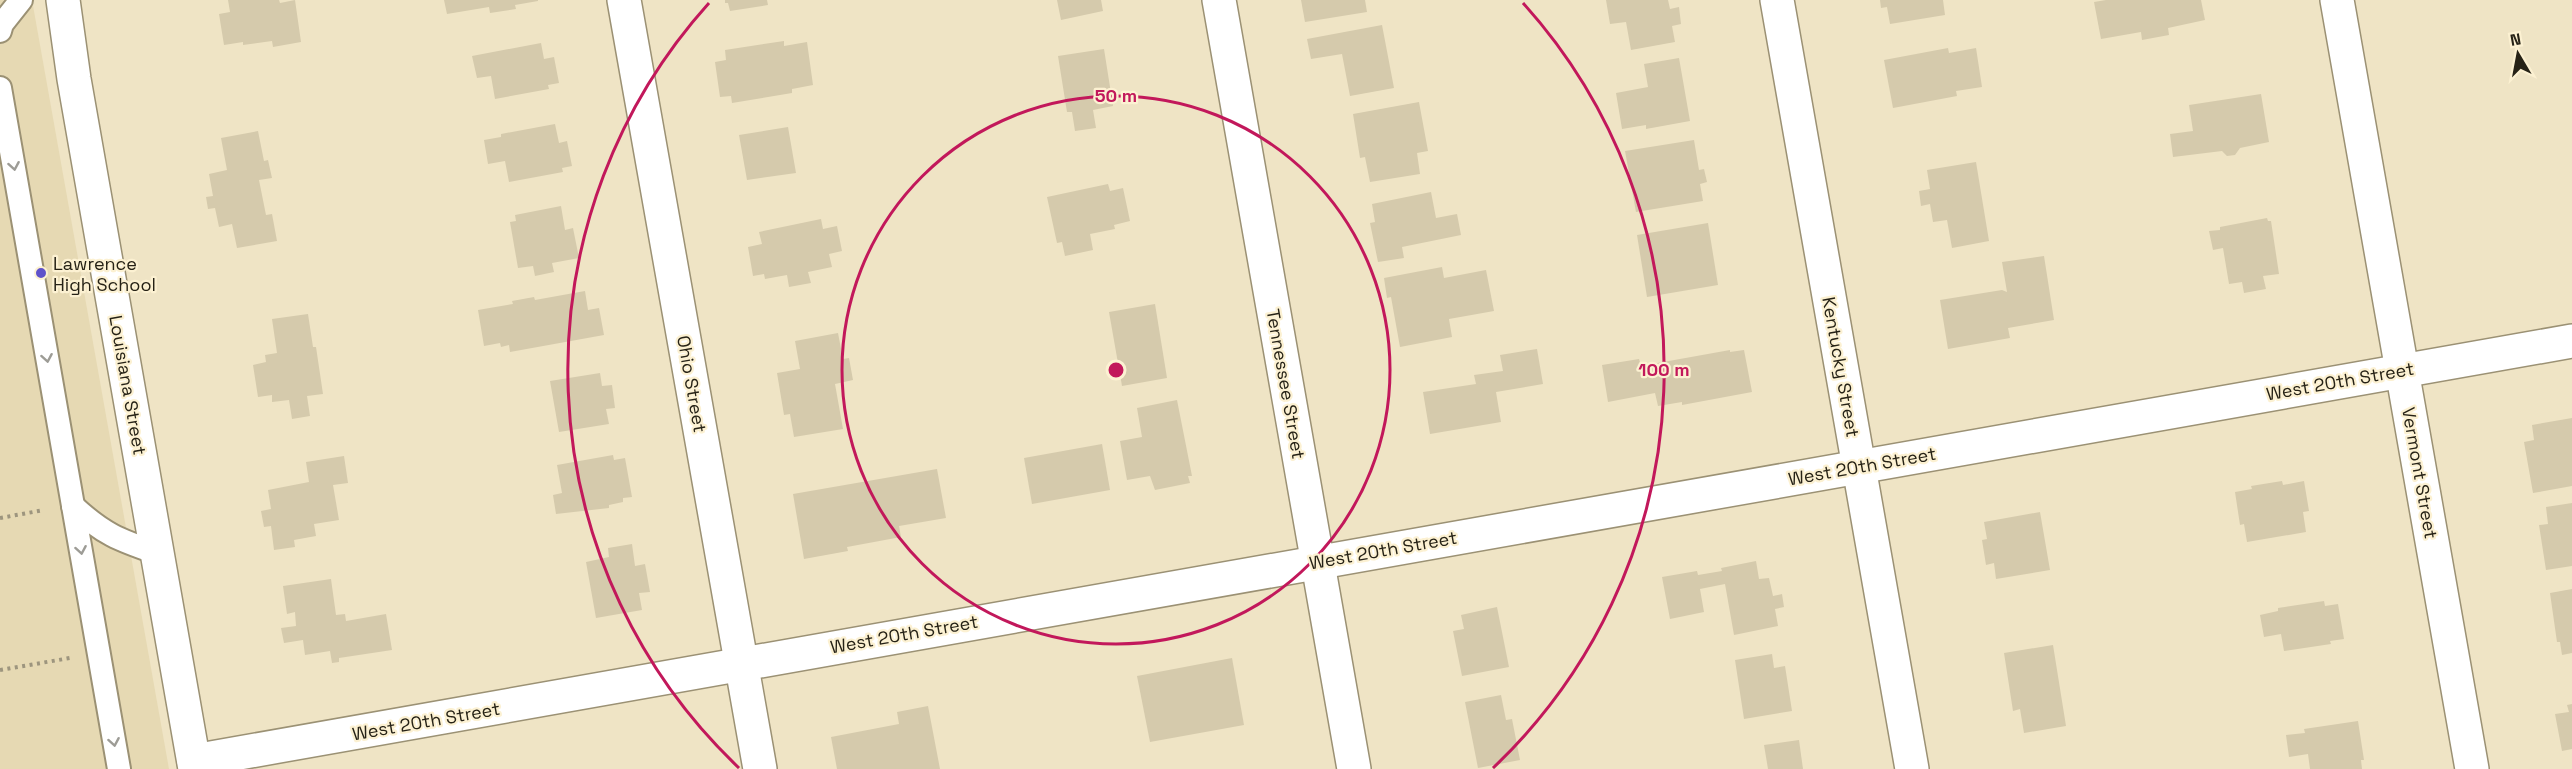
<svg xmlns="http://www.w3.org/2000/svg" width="2572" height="769" font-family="'Space Grotesk',sans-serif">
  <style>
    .built { fill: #e6d9b3 }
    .building { fill: #d5caac }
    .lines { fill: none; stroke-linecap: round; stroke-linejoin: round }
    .service-casing { stroke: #9b9174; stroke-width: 26 }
    .minor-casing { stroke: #9b9174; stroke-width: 36 }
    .tertiary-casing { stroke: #9b9174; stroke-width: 36 }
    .secondary-casing { stroke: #9b9174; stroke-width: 36 }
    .path { stroke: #9d957e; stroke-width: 4; stroke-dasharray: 3 4.5; stroke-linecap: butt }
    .service { stroke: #fff; stroke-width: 22 }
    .minor { stroke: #fff; stroke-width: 33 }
    .tertiary { stroke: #fff; stroke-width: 33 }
    .secondary { stroke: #fff; stroke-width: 33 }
    .oneway { stroke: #9d9c96 }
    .ring { fill: none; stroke: #c2185b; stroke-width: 3 }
    .poi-dot { fill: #5f52ca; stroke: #fcf1d2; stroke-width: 2 }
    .labels { text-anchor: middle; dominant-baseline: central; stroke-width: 4.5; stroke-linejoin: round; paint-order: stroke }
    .poi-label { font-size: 18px; fill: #262216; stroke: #fcf1d2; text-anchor: start }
    .street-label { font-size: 18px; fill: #262216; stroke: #fcf1d2 }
    .centre { fill: #c2185b; stroke: #fcf1d2; stroke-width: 3 }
    .ring-label { font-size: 18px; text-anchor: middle; font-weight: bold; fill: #c2185b; stroke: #fcf1d2; stroke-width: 4.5; stroke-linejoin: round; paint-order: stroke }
  </style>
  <rect width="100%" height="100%" fill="#efe4c5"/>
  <path class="built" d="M0 0H32L169 769H0Z"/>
  <g class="building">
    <path d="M228 0H279L280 3 295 0 301 42 273 47 272 41 243 45V42L224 45 219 14 230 12Z"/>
    <path d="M444 0H538V1L515 5 516 9 490 13 489 7 447 14Z"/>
    <path d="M725 0H767L768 5 730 11 728 3H725Z"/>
    <path d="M1057 0H1101L1103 11 1061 20Z"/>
    <path d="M1301 0H1365L1367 12 1305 22Z"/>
    <path d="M1606 0H1668L1670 9 1679 7 1681 24 1672 26 1675 42 1631 50 1626 22 1610 24Z"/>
    <path d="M1880 0H1943L1945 15 1890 24 1887 7 1881 8Z"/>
    <path d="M2106 0H2201L2205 20 2168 28 2169 35 2142 40 2141 32 2101 39 2094 2Z"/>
    <path d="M1382 25 1394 88 1350 96 1342 54 1311 59 1307 39Z"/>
    <path d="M784 41V46L807 42 813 85 792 89V93L732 103 731 96 720 97 715 62 726 60 725 50Z"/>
    <path d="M541 43 544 59 554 57 559 83 548 85 549 89 495 99 491 76 477 78 472 56Z"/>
    <path d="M1948 48 1949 53 1976 48 1982 87 1956 91 1957 96 1893 108 1884 60Z"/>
    <path d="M1104 49 1113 106 1093 110 1096 128 1075 131 1072 112H1067L1058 56Z"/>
    <path d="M1679 58 1690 121 1646 129V125L1622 129 1616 93 1648 87 1644 64Z"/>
    <path d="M2261 94 2269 142 2240 148 2235 155 2227 156 2222 151 2173 157 2170 134 2193 131 2189 105Z"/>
    <path d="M1419 102 1428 151 1417 153 1420 174 1370 182 1365 157 1360 158 1353 114Z"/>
    <path d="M555 124 559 143 567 141 572 166 562 168 563 172 509 182 505 161 488 164 484 140 501 137V134Z"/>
    <path d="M788 127 796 173 747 180 739 135Z"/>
    <path d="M258 131 264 161 268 160 272 178 259 180 266 215 272 214 277 241 237 248 232 224 219 227 215 208 208 209 206 197 213 196 209 174 227 170 221 138Z"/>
    <path d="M1694 140 1699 170 1704 169 1707 182 1700 184 1703 201 1636 212 1625 151Z"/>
    <path d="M1976 162 1989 241 1952 248 1947 220 1933 222 1930 204 1921 206 1919 191 1930 189 1927 170Z"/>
    <path d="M1108 184 1110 191 1123 188 1130 221 1114 225 1115 229 1090 234 1093 250 1065 256 1062 242 1057 243 1047 197Z"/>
    <path d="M1431 192 1436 218 1457 214 1461 235 1402 247 1404 258 1378 262 1370 223 1375 222 1372 204Z"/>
    <path d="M561 206 565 230 573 228 579 258 552 263 554 272 535 276 533 266 518 268 510 222 516 221 515 215Z"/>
    <path d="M2267 218 2268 221H2271L2279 274 2263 276 2266 289 2244 293 2242 282 2229 284 2223 248 2213 250 2209 231 2220 230V227Z"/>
    <path d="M821 219 823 229 837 226 842 251 829 254 832 267 808 272 811 283 789 287 787 275 765 279 764 274 753 276 748 247 762 244 759 232Z"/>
    <path d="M1708 223 1718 285 1647 297 1637 235Z"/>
    <path d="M2044 256 2054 320 2008 328 2010 338 1948 349 1940 300 2002 290 2007 292 2002 262Z"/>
    <path d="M1442 267 1444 278 1486 270 1494 311 1449 319 1452 337 1400 347 1391 297 1387 298 1384 278Z"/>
    <path d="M585 291 588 310 599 308 604 335 510 352 509 345 501 347 500 343 484 346 478 310 513 304 512 301 534 297 535 300Z"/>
    <path d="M1155 304 1167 378 1122 386 1109 312Z"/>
    <path d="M308 314 313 347H316L323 394 307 396 310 416 292 419 289 400 272 402V395L258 397 253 365 266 362 265 355 277 353 272 319Z"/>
    <path d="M838 333 843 359 849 358 853 380 835 384 843 429 794 437 790 414 784 415 777 373 800 369 795 341Z"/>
    <path d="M1537 349 1543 384 1496 392 1501 422 1430 434 1423 392 1476 384 1474 375 1503 371 1500 355Z"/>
    <path d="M1730 350V352L1744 350 1752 392 1682 405V402L1658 406 1655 393 1608 402 1602 365 1639 359 1641 366Z"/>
    <path d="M600 373 602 386 612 385 615 408 606 409 609 424 559 432 550 381Z"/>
    <path d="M1177 400 1192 476H1188L1190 483 1155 490 1150 476 1127 480 1120 441 1142 437 1137 408Z"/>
    <path d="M2572 418V486L2533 493 2524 442 2534 440 2532 425Z"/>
    <path d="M1102 444 1110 490 1032 504 1024 458Z"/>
    <path d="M613 455 614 460 625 458 632 497 623 498V502L609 505V508L556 514 553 495 562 493 557 465Z"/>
    <path d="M344 456 348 483 333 485 339 520 314 524 316 536 294 540 295 547 274 550 271 526 264 527 261 511 271 509 268 490 309 482 306 462Z"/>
    <path d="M937 469 946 518 899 526 901 537 847 547 848 551 804 559 793 494Z"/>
    <path d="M2282 481 2283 485 2304 481 2309 511 2303 512 2306 532 2247 542 2244 524 2240 525 2235 492 2252 489 2251 486Z"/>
    <path d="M2572 503V566L2546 570 2539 525 2548 524 2546 507Z"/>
    <path d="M2040 512 2050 570 1996 579 1994 563 1986 565 1982 540 1987 539 1984 522Z"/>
    <path d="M632 544 635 566 645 564 650 592 639 593 642 610 596 618 586 562 609 557 608 548Z"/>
    <path d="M1756 561 1759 579 1769 578 1773 596 1782 594 1784 607 1775 609 1778 626 1734 635 1725 584 1700 589 1704 612 1670 619 1662 577 1697 571 1698 575 1722 571 1721 568Z"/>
    <path d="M331 579 336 615 345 614 346 621 386 614 392 650 339 658V662L332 663 330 651 305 655 303 640 284 643 281 628 296 626 295 612 287 614 283 586Z"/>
    <path d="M2572 589V653L2562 655 2560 642H2557L2550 593Z"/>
    <path d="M2324 601 2325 606 2338 604 2344 639 2330 641 2331 644 2284 651 2281 634 2264 637 2260 615 2278 611V608Z"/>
    <path d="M1497 607 1509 667 1462 676 1453 631 1464 629 1461 615Z"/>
    <path d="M2053 645 2066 726 2024 733 2020 709 2013 711 2004 653Z"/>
    <path d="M1772 654 1774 668 1785 666 1792 711 1744 719 1735 660Z"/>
    <path d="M1232 658 1244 725 1150 742 1137 676Z"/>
    <path d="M1501 695 1506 720 1512 719 1520 760 1478 768 1465 702Z"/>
    <path d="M2572 704V749L2562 751 2555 714 2569 712 2567 705Z"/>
    <path d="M928 706 940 769H837L831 737 899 724 897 712Z"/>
    <path d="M2358 721 2364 760H2361L2362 769H2310L2308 754 2289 757 2286 735 2305 733 2304 729Z"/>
    <path d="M1799 740 1803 769H1768L1764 745Z"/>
  </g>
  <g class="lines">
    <g class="service-casing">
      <g id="service">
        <path d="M0 31 2 24 21 0"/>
        <path d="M0 88 119 769"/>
        <path d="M73 506C103 534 119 540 157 553"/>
      </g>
    </g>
    <g class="minor-casing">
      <g id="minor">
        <path d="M624 0 760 769"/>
        <path d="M1777 0 1912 769"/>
        <path d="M2337 0 2472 769"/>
        <path d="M194 761 2572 341"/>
      </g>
    </g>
    <g class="tertiary-casing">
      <path id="tertiary" d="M1219 0 1354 769"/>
    </g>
    <g class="secondary-casing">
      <path id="secondary" d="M63 0 74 79 195 769"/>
    </g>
    <g class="path">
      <path d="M0 518 44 510"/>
      <path d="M0 670 70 658"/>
    </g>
    <use href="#service" class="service"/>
    <use href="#minor" class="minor"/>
    <use href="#tertiary" class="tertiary"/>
    <use href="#secondary" class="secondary"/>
  </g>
  <defs><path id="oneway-chevron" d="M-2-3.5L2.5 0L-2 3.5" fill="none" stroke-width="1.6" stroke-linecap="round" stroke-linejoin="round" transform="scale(1.5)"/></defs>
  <g class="oneway">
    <use href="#oneway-chevron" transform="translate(14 166) rotate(80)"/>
    <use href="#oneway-chevron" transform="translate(47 358) rotate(80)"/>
    <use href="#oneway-chevron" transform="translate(81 550) rotate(80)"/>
    <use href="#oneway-chevron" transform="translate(114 742) rotate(80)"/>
  </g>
  <g class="ring">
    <circle cx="1116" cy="370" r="274"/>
    <path d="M739 768A548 548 0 0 1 709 3M1523 3A548 548 0 0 1 1493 768"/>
  </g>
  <circle class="poi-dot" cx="41" cy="273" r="6"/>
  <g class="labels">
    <g class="poi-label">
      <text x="53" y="263">Lawrence<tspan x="53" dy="21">High School</tspan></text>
    </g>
    <g class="street-label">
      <text transform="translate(1841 367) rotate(80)">Kentucky Street</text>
      <text transform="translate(2340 381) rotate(-10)">West 20th Street</text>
      <text transform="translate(692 384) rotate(80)">Ohio Street</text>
      <text transform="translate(1286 384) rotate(80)">Tennessee Street</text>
      <text transform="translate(128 385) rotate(80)">Louisiana Street</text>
      <text transform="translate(1862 466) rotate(-10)">West 20th Street</text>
      <text transform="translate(2420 473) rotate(80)">Vermont Street</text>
      <text transform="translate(1383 550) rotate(-10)">West 20th Street</text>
      <text transform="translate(904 634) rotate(-10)">West 20th Street</text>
      <text transform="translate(426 721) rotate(-10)">West 20th Street</text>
    </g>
  </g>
  <circle cx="1116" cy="370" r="9" class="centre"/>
  <g class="ring-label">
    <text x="1116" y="102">50 m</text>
    <text x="1664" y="376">100 m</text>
  </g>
  <g transform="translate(2518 54) rotate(350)" stroke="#fcf1d2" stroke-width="4.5" paint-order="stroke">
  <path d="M0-4.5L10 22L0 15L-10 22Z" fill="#262216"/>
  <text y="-9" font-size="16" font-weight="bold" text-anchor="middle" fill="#262216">N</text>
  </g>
</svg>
